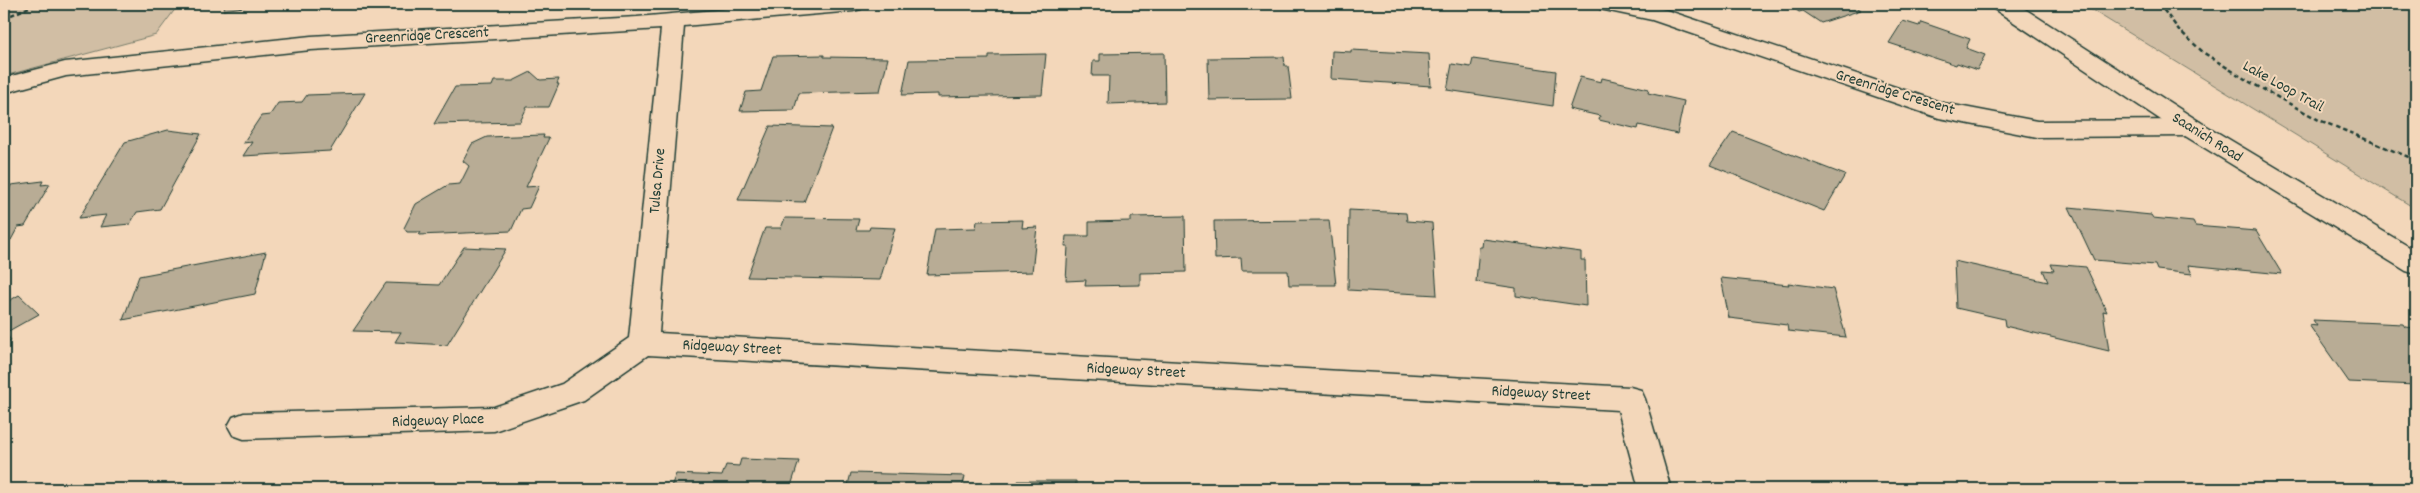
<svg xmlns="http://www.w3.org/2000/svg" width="2420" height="493" font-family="Dekko,sans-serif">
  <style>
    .green { fill: #d1bea4; stroke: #787e6c }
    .building { fill: #b8ac95; stroke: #1f3d34 }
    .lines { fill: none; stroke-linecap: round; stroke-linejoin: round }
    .minor-casing { stroke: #1f3d34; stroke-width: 3 }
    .secondary-casing { stroke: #1f3d34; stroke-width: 3 }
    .path { stroke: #1f3d34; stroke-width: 2.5; stroke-dasharray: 4.5 3; stroke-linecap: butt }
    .minor { fill: #f3d7ba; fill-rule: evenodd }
    .secondary { fill: #f3d7ba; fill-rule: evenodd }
    .labels { text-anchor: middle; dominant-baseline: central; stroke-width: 4; stroke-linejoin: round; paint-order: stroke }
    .street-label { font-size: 16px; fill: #1f3d34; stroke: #f3d7ba }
  </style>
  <rect width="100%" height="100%" fill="#f3d7ba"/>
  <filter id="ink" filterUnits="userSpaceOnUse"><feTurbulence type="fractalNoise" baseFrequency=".02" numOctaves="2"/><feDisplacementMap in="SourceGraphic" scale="10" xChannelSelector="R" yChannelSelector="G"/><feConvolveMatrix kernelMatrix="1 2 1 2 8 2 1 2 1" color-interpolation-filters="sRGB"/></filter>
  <g filter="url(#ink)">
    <g class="green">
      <path d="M4 4H179L156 35 4 76Z"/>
      <path d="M2082 4H2416V209Z"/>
    </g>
    <g class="building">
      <path d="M226 4H264L223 10Z"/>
      <path d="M1788 4H1852L1861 10 1821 23 1803 11 1799 12Z"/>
      <path d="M1903 21 1919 26 1921 22 1970 39 1966 48 1985 55 1977 70 1957 63 1956 65 1889 43Z"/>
      <path d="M1351 50 1429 54 1431 86 1331 79 1332 51 1351 52Z"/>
      <path d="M1164 53 1165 102 1108 104 1109 76H1092L1093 61H1100V54Z"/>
      <path d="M1046 54 1042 95 938 97V94L902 95 909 60 989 59V55Z"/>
      <path d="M824 55V57L888 58 880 91 799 93 794 110 740 111 746 92 761 91 773 56Z"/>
      <path d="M1284 57 1285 66H1288L1292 99 1209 100 1208 58Z"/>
      <path d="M1473 59 1556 71 1553 106 1447 90 1452 64 1471 67Z"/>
      <path d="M531 72 540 80 559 79 557 84H559L549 107H527L520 122 434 124 455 87 492 86 494 81H513Z"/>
      <path d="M1580 77 1601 82 1602 78 1649 89 1648 93 1684 101 1677 134 1639 125 1638 129 1599 120 1600 116 1569 109Z"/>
      <path d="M365 93 330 151 243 156 252 142 243 143 261 116 270 115 278 103 302 102 307 95Z"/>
      <path d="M770 126 832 128 804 202 738 200Z"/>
      <path d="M168 130 201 134 160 209 137 212 130 224 100 227 106 215 79 218 125 142Z"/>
      <path d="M1733 132 1845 175 1824 211 1710 165Z"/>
      <path d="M544 135 543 138H549L526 187 539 186 529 208 521 209 511 231 419 235 421 232H407L404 228 416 204 448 185 460 184 469 166 463 161 472 144 487 137Z"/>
      <path d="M43 181 41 185 50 184 25 226 18 227 11 240 4 241V190H9L11 185Z"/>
      <path d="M2069 207 2151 215 2153 218 2193 222 2195 226 2256 231 2282 274 2188 265 2192 274 2157 270 2155 265 2094 260Z"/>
      <path d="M1349 210 1406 213 1407 221 1432 223 1437 295 1348 290Z"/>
      <path d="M1185 216 1186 272 1140 273V285L1085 286 1086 280 1066 281 1068 246H1065L1066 236H1089V222L1131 221V217Z"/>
      <path d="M785 218 859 219 856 230H869L870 227 895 228 880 280 747 277 765 228H781Z"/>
      <path d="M1023 220 1022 228 1037 227 1032 272 927 275 935 229 976 228 977 221Z"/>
      <path d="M1329 220 1336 285H1289L1288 271H1242L1241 258 1215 259 1214 221Z"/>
      <path d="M1483 239 1581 252V260H1585L1586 306 1516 296V288L1476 282 1479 247H1482Z"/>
      <path d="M464 247 506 249 447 345 395 342 401 332 353 331 386 283 439 285Z"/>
      <path d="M266 252 255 294 123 320 139 276Z"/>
      <path d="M1954 261 2048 282 2043 270 2054 271 2051 264 2086 267 2107 312 2103 311 2109 351 2005 326 2004 319 1956 308Z"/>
      <path d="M1721 278 1789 285 1788 283 1833 289 1846 337 1788 331 1787 325 1729 318Z"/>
      <path d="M19 295 39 314 5 333 11 340 4 344V304Z"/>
      <path d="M2313 320 2403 324 2405 327 2416 328V385L2349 382 2309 325 2317 326Z"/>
      <path d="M741 459 799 461 790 489H670L676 474 722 476 726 465 739 466Z"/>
      <path d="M851 473 965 476 962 489H847Z"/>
      <path d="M1018 481H1076V489H1017Z"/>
    </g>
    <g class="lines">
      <g class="minor-casing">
        <g id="minor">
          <path d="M783 4H864L861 9 853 11 684 26 659 333 1630 387 1641 390 1645 399 1671 489H1639L1618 410 648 355 584 400 494 431 244 439 233 435 228 426 233 417 244 413 494 407 562 384 629 338 661 29 311 50 66 76 4 93V78L65 62 311 36 637 17Z"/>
          <path d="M1597 4H1638L1666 10 1943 103 2037 121 2191 120 2200 122 2204 128 2200 134 2191 136 2037 137 1939 118 1652 20 1600 9Z"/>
        </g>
      </g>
      <g class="secondary-casing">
        <path id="secondary" d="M1991 4H2017L2200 122 2416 251V274L2406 271 2182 134 1994 9Z"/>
      </g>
      <g class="path">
        <path d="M2159 4 2179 30 2204 53 2248 81 2319 120 2416 160"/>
        <path d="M4 18 37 4"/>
      </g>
      <use href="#minor" class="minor"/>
      <use href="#secondary" class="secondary"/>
    </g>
  </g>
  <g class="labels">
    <g class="street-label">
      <text transform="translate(427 36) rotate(-3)">Greenridge Crescent</text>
      <text transform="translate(2283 87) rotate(29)">Lake Loop Trail</text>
      <text transform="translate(1895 93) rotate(17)">Greenridge Crescent</text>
      <text transform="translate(2207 138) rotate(32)">Saanich Road</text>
      <text transform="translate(658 181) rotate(-85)">Tulsa Drive</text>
      <text transform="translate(732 348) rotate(3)">Ridgeway Street</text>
      <text transform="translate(1136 371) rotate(3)">Ridgeway Street</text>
      <text transform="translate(1541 394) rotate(3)">Ridgeway Street</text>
      <text transform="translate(438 421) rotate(-2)">Ridgeway Place</text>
    </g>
  </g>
  <rect width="2420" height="493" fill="none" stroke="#f3d7ba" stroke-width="20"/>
  <rect x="10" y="10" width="2400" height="473" fill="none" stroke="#1f3d34" stroke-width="2" filter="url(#ink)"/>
</svg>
